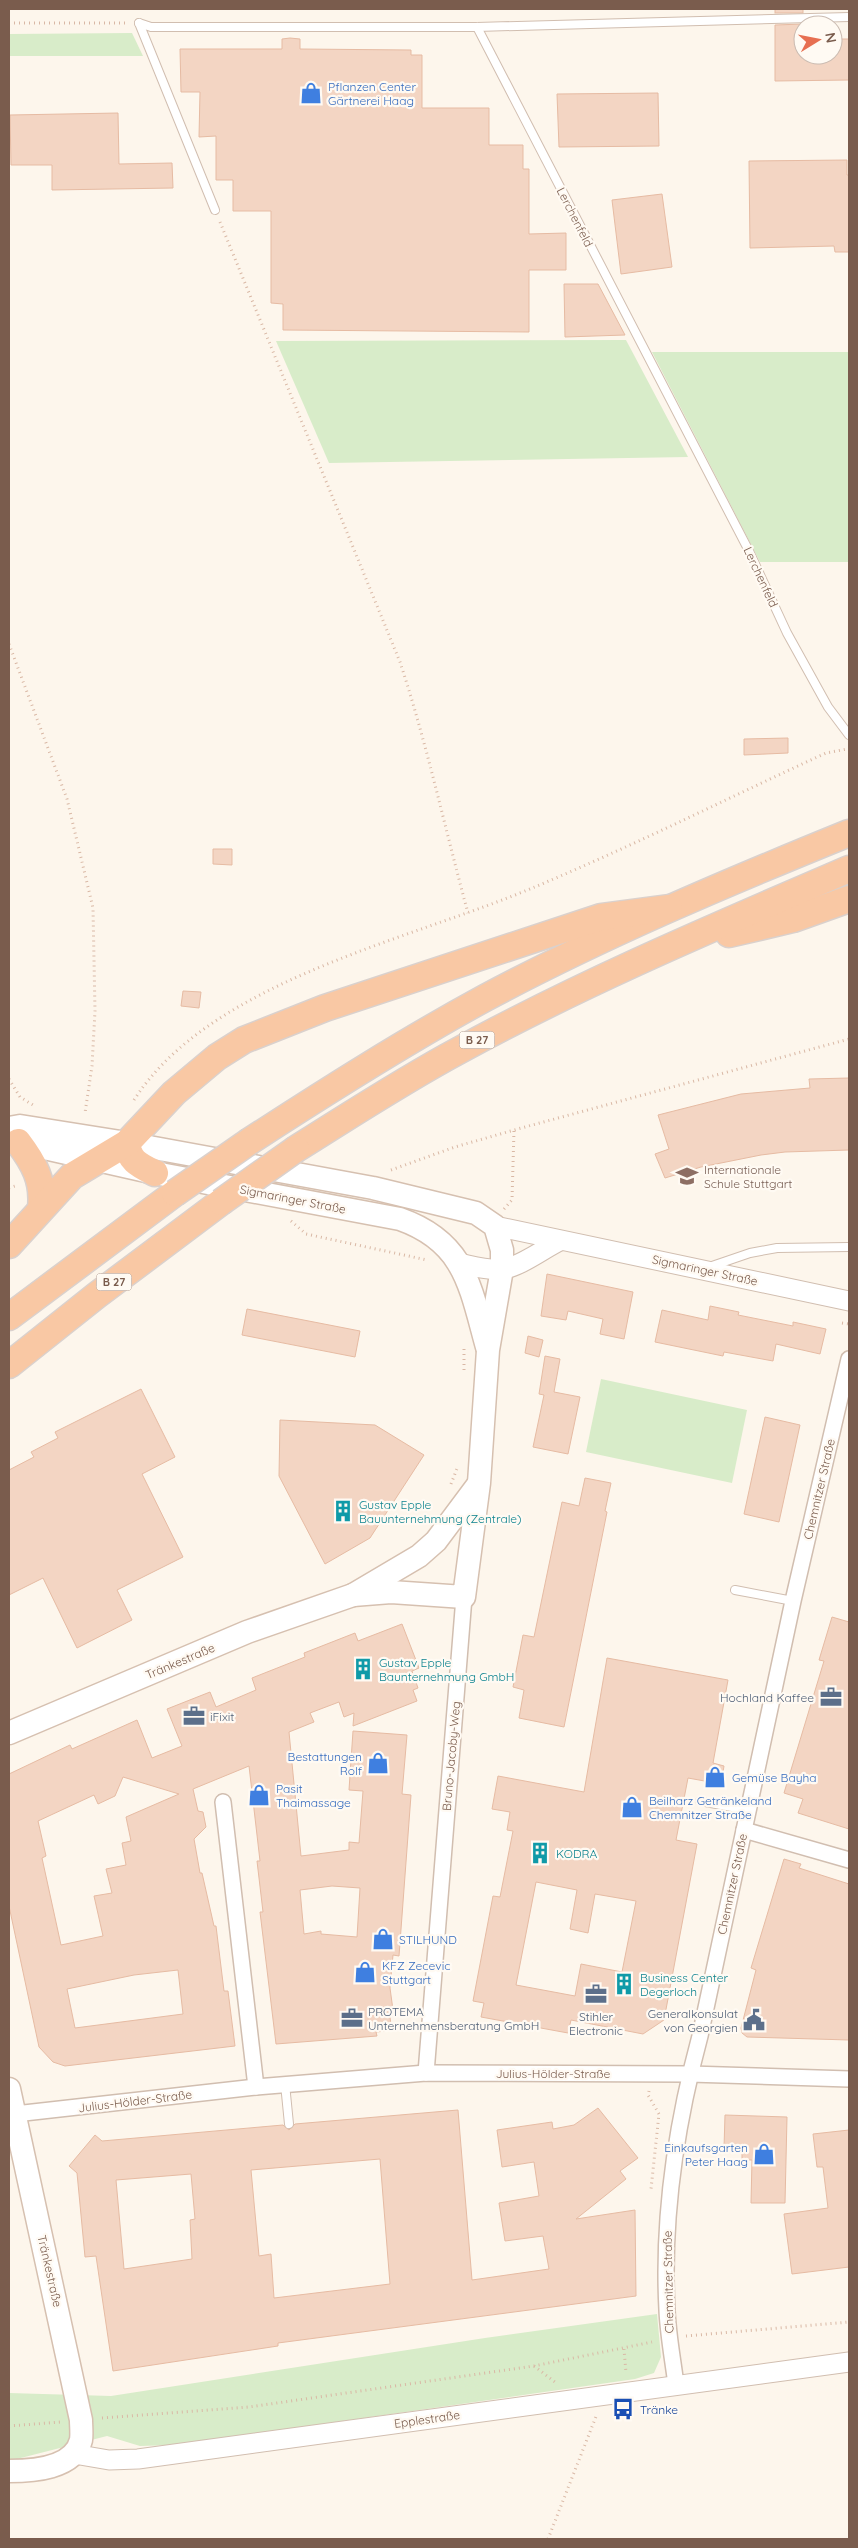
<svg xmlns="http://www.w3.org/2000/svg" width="858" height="2548" font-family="Quicksand,sans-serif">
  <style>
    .green { fill: #d8ecc9 }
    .building { fill: #f3d5c3; stroke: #e6bba3; fill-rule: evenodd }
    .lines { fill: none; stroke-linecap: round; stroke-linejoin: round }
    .service-casing { stroke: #d1beb0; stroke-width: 10 }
    .minor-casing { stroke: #d1beb0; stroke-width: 18 }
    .tertiary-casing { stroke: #d1beb0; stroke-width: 21 }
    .secondary-casing { stroke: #d6c0b0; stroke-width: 25 }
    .trunk-casing { stroke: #dad1cd; stroke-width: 29 }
    .path { stroke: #d9b8a5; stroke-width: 3; stroke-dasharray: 1 4; stroke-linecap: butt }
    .service { stroke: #fff; stroke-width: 8 }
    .minor { stroke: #fff; stroke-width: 15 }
    .tertiary { stroke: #fff; stroke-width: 19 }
    .secondary { stroke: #fff; stroke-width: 22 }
    .trunk { stroke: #f9c8a4; stroke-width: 26 }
    .trunk-bridge-casing { stroke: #dad1cd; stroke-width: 29; stroke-linecap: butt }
    .trunk-bridge { stroke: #f9c8a4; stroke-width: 26 }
    .labels { text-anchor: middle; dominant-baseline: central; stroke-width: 4.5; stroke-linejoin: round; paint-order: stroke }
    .shield { fill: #fffaf3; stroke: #a28b7f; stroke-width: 1 }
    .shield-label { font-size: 11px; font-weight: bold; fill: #7a5c4d }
    .shop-label { font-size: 12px; fill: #366cbe; stroke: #fffaf3; text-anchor: start }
    .street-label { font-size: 12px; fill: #7a5c4d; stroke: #fffaf3 }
    .education-label { font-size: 12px; fill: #785e54; stroke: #fffaf3; text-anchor: start }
    .culture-label { font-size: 12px; fill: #0d838f; stroke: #fffaf3; text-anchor: start }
    .service-label { font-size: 12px; fill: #4e5e75; stroke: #fffaf3; text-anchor: end }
    .transit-label { font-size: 12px; fill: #164399; stroke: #fffaf3; text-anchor: start }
  </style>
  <rect width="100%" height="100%" fill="#fdf6ec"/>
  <g class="green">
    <path d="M132 33 143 56H9V34Z"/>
    <path d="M626 340 688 457 329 463 276 341Z"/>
    <path d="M652 352H849V562H760Z"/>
    <path d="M601 1379 747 1410 732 1483 586 1452Z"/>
    <path d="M657 2314 661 2357 654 2373 635 2379 175 2445 140 2446 107 2436 9 2461V2393L111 2396 485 2338Z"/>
  </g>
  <g class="building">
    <rect x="775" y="9" width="28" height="4"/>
    <path d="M803 24V55H833V39H849V80L775 81V25Z"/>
    <path d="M290 38 300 39V49L411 50V55H422V108H489V145H523V169H529V234L566 233V270H529V332L283 330V304L271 303V211H233V180H216V136L199 137 200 92H181L180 49H282V39Z"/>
    <path d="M658 93 659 146 559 147 557 94Z"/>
    <path d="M118 113 119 164 172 163 173 188 52 190V165H11L10 115Z"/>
    <path d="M847 160V175H849V252H835L834 246 750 248 749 161Z"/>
    <path d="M662 194 672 267 621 274 612 200Z"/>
    <path d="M564 284H598L625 335 565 337Z"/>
    <path d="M788 738V753L744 755V739Z"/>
    <path d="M213 849H232V865L213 864Z"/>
    <path d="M183 991 201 992 199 1008 181 1006Z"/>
    <path d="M849 1078V1150L785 1152 761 1155 701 1167 665 1178 655 1154 669 1149 658 1115 741 1094 810 1088 809 1079Z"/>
    <path d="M547 1274 633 1292 624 1339 600 1334 603 1319 568 1311 566 1320 541 1316Z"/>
    <path d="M710 1306 739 1312 738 1315 793 1326V1322L826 1329 820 1354 776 1344 773 1361 724 1352 723 1356 655 1342 662 1310 708 1320Z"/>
    <path d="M247 1309 360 1331 355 1357 242 1335Z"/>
    <path d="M528 1336 543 1340 539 1357 525 1353Z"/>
    <path d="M545 1356 560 1359 554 1392 580 1397 568 1454 533 1447 544 1395 539 1394Z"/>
    <path d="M141 1389 175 1457 142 1474 183 1557 117 1590 132 1620 77 1648 43 1578 9 1595V1470L34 1457 31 1452 58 1438 55 1432Z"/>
    <path d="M765 1417 800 1425 779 1522 744 1514Z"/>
    <path d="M280 1420 375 1425 424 1455 370 1538 325 1564 279 1476Z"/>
    <path d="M585 1478 611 1483 605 1511 607 1512 564 1727 519 1718 524 1690 513 1687 523 1635 534 1637 562 1502 579 1506Z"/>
    <path d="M832 1617 849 1622V1829L798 1813 803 1799 784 1793 824 1661 819 1660Z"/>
    <path d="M402 1624 419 1668 412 1671 418 1688 413 1690 417 1701 353 1726 354 1713 344 1717 339 1702 310 1713 314 1722 289 1732 301 1856 349 1850V1842L359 1843 363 1791 349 1790 353 1731 407 1735 402 1794 411 1795 399 1956 393 1955 390 1988 393 2010H389L391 2025 385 2026 386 2031 376 2032 377 2036 276 2044 260 1912H263L257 1861H260L249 1766 193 1789 198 1811 203 1812 206 1827 194 1839 200 1873H202L214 1926H216L224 1991H228L235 2046 65 2066 53 2062 39 2047 9 1906V1774L70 1745 72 1749 137 1720 152 1758 182 1746 167 1709 210 1692 216 1707 256 1690 252 1678 305 1657 304 1653 355 1633 358 1641ZM123 1777 179 1794 126 1817 131 1841 122 1843 126 1865 106 1869 112 1893 94 1896 103 1936 61 1945 42 1858 46 1856 38 1821 94 1795 98 1804 115 1796ZM332 1886 360 1888 357 1937 321 1934V1931L304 1934 300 1890ZM178 1970 183 2014 75 2028 67 1989 134 1975Z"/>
    <path d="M607 1658 728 1680 713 1763 724 1766 721 1784 688 1778 676 1840 697 1844 664 2020 643 2034 571 2020 568 2033 481 2017 484 2003 473 2001 493 1896 500 1897 513 1831 507 1830 510 1812 492 1809 498 1776 584 1792ZM536 1882 577 1890 570 1929 588 1933 595 1894 636 1901 622 1972 581 1964 575 1996 516 1985Z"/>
    <path d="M784 1859 801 1864 799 1868 849 1884V2040L747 2037 742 2033 741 2028 756 1970 751 1968Z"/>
    <path d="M598 2108 638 2158 620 2171 626 2179 576 2219 635 2210 636 2296 278 2343V2346L113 2371 96 2256 85 2257 77 2173 69 2166 95 2135 102 2141 283 2125 289 2130 295 2124 458 2110 472 2280 549 2269 543 2236 505 2241 499 2203 539 2196 534 2162 502 2167 497 2130 552 2122 553 2129 574 2125ZM380 2159 390 2284 274 2298 271 2254 259 2256 251 2170ZM191 2174 195 2219 190 2220 192 2259 124 2269 116 2180Z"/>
    <path d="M725 2115 787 2117 785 2203H751L752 2160H742V2149L724 2148Z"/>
    <path d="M849 2130V2267L792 2274 784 2214 828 2208 823 2167H817L813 2134Z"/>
  </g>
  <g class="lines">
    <g class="service-casing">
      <g id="service">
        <path d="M139 23 151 27H477L849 17"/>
        <path d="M139 23 215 210"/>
        <path d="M477 27 749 551 787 633 828 707 849 735"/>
        <path d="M709 1267 750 1253 777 1248 849 1247"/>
        <path d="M735 1590 793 1601"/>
        <path d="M700 1801 748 1810"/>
        <path d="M285 2084 289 2124"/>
      </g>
    </g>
    <g class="minor-casing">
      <g id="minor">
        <path d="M223 1802 256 2087"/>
        <path d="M744 1830 849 1860"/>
        <path d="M426 2073 464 1597"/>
        <path d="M15 2114 256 2087 426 2073 690 2074 849 2079"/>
        <path d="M676 2385C673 2360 668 2335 667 2310 662 2217 676 2125 700 2036L793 1601 849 1359"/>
      </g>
    </g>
    <g class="tertiary-casing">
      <g id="tertiary">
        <path d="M495 1226 849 1301"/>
        <path d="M459 1263C473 1266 488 1271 503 1269 520 1267 543 1249 560 1241"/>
        <path d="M74 2454 109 2460 138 2459 849 2362"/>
      </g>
    </g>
    <g class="secondary-casing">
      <g id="secondary">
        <path d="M9 1128 20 1126 127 1143 373 1188 476 1213 495 1226 502 1250V1269L488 1350 479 1483 464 1597 391 1592 353 1595"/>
        <path d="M10 1137 18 1142 155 1173 400 1219C465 1242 470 1286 487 1347"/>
        <path d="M9 1733 247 1632 353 1595 419 1556 436 1541 477 1486"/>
        <path d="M9 2089 81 2420C81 2426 82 2434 81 2440 74 2469 32 2471 9 2471"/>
      </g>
    </g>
    <g class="trunk-casing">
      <g id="trunk">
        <path d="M729 934 793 919 849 899"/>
        <path d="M250 1141C327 1091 404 1042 485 998 603 935 726 883 849 833"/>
        <path d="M18 1142C34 1163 44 1181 41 1208"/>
        <path d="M127 1143C129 1161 139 1165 155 1173"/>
        <path d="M296 1149C349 1116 402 1081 458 1051 584 982 717 926 849 869"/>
        <path d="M9 1245 72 1176 127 1143 174 1093 217 1057 244 1040 325 1008 601 917 669 908"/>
        <path d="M9 1317 175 1193"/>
        <path d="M9 1365 97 1295 221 1202"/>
      </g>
    </g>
    <g class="path">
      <path d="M9 23H126"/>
      <path d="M220 222 400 662C427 744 445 829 468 913"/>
      <path d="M9 644 67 799 93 908 95 1011 92 1066 85 1113"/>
      <path d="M9 1079 20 1097 33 1105"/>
      <path d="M134 1100C211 980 411 940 537 886 635 845 730 797 826 753L847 749"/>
      <path d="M391 1170 455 1147 514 1130 849 1039"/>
      <path d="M9 1188 18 1185"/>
      <path d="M504 1209 512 1200 514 1130"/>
      <path d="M291 1221 306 1234 427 1260"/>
      <path d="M842 1323 849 1324"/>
      <path d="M464 1370V1349"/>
      <path d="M451 1484 458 1466"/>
      <path d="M649 2091 648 2095 659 2114 651 2189"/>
      <path d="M686 2336 849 2322"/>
      <path d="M624 2349 626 2373"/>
      <path d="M534 2366 555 2382"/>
      <path d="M102 2418 249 2407 534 2366 652 2342"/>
      <path d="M9 2426 61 2422"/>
      <path d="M548 2539 597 2414"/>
    </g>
    <use href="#service" class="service"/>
    <use href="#minor" class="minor"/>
    <use href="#tertiary" class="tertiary"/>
    <use href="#secondary" class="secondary"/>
    <use href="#trunk" class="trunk"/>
    <g class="trunk-bridge-casing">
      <g id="trunk-bridge">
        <path d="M175 1193 250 1141"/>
        <path d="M221 1202 296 1149"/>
      </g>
    </g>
    <use href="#trunk-bridge" class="trunk-bridge"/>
  </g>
  <defs>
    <g id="shop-bare" transform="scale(1.725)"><path d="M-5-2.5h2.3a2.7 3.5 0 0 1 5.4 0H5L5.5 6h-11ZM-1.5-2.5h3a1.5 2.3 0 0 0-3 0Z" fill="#3f7fe0" stroke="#fffaf3" stroke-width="2.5" paint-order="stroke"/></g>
    <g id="school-bare" transform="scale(1.725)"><path d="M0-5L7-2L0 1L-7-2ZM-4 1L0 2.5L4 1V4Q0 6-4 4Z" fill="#8d6e63" stroke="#fffaf3" stroke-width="2.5" paint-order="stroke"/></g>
    <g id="building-bare" transform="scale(1.725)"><path d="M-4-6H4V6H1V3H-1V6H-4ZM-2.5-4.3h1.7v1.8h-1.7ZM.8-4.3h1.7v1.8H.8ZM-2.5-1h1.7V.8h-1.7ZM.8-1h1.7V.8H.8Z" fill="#0f9aa8" stroke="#fffaf3" stroke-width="2.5" paint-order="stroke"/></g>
    <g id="office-bare" transform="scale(1.725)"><path d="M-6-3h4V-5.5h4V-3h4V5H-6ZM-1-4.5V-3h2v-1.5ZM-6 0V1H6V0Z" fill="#5c6f8a" stroke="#fffaf3" stroke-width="2.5" paint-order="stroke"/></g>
    <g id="civic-bare" transform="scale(1.725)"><path d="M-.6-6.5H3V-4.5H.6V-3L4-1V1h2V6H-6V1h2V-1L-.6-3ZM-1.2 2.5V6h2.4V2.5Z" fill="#5c6f8a" stroke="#fffaf3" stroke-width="2.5" paint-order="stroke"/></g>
    <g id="bus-bare" transform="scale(1.725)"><path d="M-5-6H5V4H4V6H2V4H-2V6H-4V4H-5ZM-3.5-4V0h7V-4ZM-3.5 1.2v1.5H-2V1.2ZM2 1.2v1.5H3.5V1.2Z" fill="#1a4fb4" stroke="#fffaf3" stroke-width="2.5" paint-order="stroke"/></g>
  </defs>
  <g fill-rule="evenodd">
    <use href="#shop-bare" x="311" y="93"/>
    <use href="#school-bare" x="687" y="1176"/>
    <use href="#building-bare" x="343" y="1511"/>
    <use href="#building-bare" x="363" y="1669"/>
    <use href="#office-bare" x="831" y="1697"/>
    <use href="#office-bare" x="194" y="1716"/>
    <use href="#shop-bare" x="378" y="1763"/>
    <use href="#shop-bare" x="715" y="1777"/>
    <use href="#shop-bare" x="259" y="1795"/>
    <use href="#shop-bare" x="632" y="1807"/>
    <use href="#building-bare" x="540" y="1853"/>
    <use href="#shop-bare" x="383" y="1939"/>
    <use href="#shop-bare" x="365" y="1972"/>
    <use href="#building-bare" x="624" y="1984"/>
    <use href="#office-bare" x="596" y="1994"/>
    <use href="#office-bare" x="352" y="2018"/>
    <use href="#civic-bare" x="754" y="2020"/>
    <use href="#shop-bare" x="764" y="2154"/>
    <use href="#bus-bare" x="623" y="2409"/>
  </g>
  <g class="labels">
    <g class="shield">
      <rect x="459.5" y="1031.5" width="35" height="17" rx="4"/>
      <rect x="96.5" y="1273.5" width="35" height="17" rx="4"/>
    </g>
    <g class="shield-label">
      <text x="477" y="1040">B 27</text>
      <text x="114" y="1282">B 27</text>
    </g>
    <g class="shop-label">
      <text x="328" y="86">Pflanzen Center<tspan x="328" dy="14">Gärtnerei Haag</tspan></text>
      <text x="362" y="1756" text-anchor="end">Bestattungen<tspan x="362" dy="14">Rolf</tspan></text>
      <text x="732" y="1777">Gemüse Bayha</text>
      <text x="276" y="1788">Pasit<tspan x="276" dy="14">Thaimassage</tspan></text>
      <text x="649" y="1800">Beilharz Getränkeland<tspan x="649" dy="14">Chemnitzer Straße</tspan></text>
      <text x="399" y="1939">STILHUND</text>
      <text x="382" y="1965">KFZ Zecevic<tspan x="382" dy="14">Stuttgart</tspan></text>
      <text x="748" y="2147" text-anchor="end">Einkaufsgarten<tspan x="748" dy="14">Peter Haag</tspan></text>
    </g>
    <g class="street-label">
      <text transform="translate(575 217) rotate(63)">Lerchenfeld</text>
      <text transform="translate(761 577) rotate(65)">Lerchenfeld</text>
      <text transform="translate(293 1199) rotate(11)">Sigmaringer Straße</text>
      <text transform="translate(705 1270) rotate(12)">Sigmaringer Straße</text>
      <text transform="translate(819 1489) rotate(-77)">Chemnitzer Straße</text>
      <text transform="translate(180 1661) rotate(-23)">Tränkestraße</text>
      <text transform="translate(451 1756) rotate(-85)">Bruno-Jacoby-Weg</text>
      <text transform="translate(732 1884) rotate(-78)">Chemnitzer Straße</text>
      <text x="553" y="2073">Julius-Hölder-Straße</text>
      <text transform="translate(135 2101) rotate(-7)">Julius-Hölder-Straße</text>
      <text transform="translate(50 2271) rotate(77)">Tränkestraße</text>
      <text transform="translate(668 2282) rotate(-91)">Chemnitzer Straße</text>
      <text transform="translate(427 2419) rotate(-8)">Epplestraße</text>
    </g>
    <g class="education-label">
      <text x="704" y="1169">Internationale<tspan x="704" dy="14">Schule Stuttgart</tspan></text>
    </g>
    <g class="culture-label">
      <text x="359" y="1504">Gustav Epple<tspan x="359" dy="14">Bauunternehmung (Zentrale)</tspan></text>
      <text x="379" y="1662">Gustav Epple<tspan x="379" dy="14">Baunternehmung GmbH</tspan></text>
      <text x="556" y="1853">KODRA</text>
      <text x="640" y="1977">Business Center<tspan x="640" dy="14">Degerloch</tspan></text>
    </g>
    <g class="service-label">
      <text x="814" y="1697">Hochland Kaffee</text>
      <text x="210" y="1716" text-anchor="start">iFixit</text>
      <text x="368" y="2011" text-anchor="start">PROTEMA<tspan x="368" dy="14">Unternehmensberatung GmbH</tspan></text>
      <text x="738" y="2013">Generalkonsulat<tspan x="738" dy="14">von Georgien</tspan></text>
      <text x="596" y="2016" text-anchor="middle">Stihler<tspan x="596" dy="14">Electronic</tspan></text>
    </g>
    <g class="transit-label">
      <text x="640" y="2409">Tränke</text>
    </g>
  </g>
  <rect width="858" height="2548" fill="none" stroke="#7a5c4d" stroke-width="20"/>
  <g transform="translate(818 40) rotate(80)"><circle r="24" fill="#fffaf3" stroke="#cabbb1"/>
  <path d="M0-4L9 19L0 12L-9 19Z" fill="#e76f51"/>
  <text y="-8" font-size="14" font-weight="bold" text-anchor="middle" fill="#7a5c4d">N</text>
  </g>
</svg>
